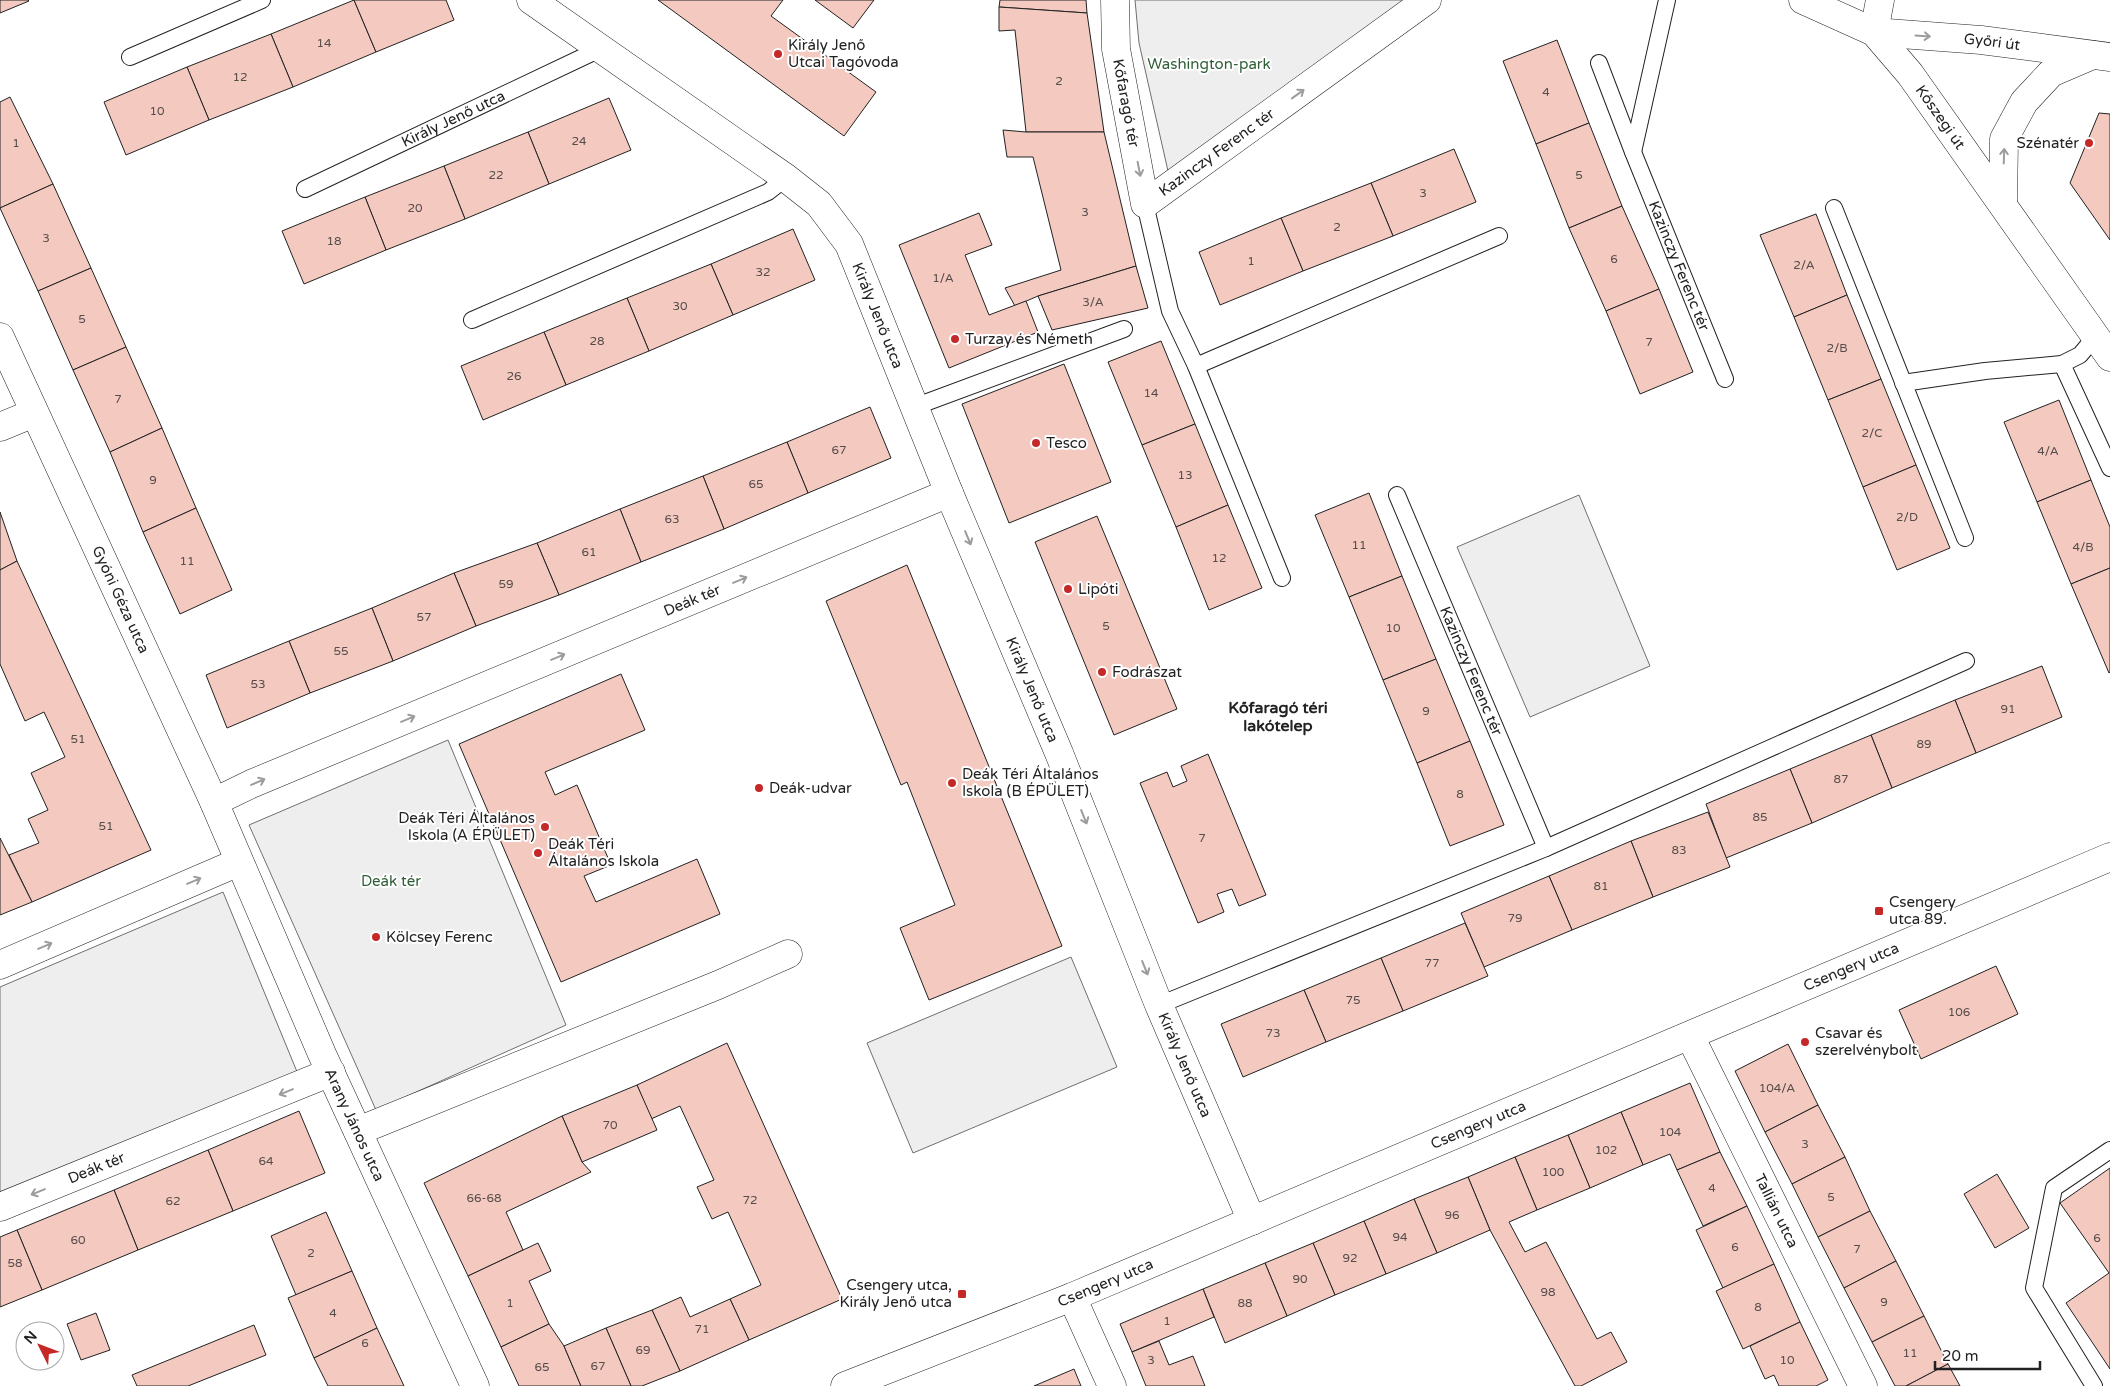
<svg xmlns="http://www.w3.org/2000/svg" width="2110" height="1386" font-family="'Varela Round',sans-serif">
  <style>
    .green { fill: #eee; stroke: #6f6f6f }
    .building { fill: #f3c9c0; stroke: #222 }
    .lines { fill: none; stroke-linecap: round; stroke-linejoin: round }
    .service-casing { stroke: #222; stroke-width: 18 }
    .minor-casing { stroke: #222; stroke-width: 29 }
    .tertiary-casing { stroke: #222; stroke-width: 29 }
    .secondary-casing { stroke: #222; stroke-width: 29 }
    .service { stroke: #fff; stroke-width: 16 }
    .minor { stroke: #fff; stroke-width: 28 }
    .tertiary { stroke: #fff; stroke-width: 28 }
    .secondary { stroke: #fff; stroke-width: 28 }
    .oneway { stroke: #9c9c9c }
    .poi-dot { fill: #c62828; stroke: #fff; stroke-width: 2 }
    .labels { text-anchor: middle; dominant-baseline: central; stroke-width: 4; stroke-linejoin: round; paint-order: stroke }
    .number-label { font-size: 12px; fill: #564c4a }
    .street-label { font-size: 15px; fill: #222; stroke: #fff }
    .poi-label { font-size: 15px; fill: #222; stroke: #fff; text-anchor: start }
    .park-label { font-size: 15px; fill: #2f5e38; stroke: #fff }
    .neighbourhood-label { font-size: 16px; font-weight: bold; fill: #222; stroke: #fff }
  </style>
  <rect width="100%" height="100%" fill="#fff"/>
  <g class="green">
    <path d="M1135 0H1406L1168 171 1139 43Z"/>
    <path d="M1579 495 1650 666 1530 717 1457 547Z"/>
    <path d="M448 740 566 1025 376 1110 249 825Z"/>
    <path d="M223 892 300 1079 0 1199V987Z"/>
    <path d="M1071 957 1117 1067 913 1153 867 1043Z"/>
  </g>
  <g class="building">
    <path d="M0 0H28L29 1 0 13Z"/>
    <path d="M354 0 376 52 293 87 271 34Z"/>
    <path d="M354 0H446L454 20 376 52Z"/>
    <path d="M658 0H783L771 16 876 92 844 136Z"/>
    <path d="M815 0H874L853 28Z"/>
    <path d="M1000 0H1086L1087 13 999 7Z"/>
    <path d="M999 7 1087 13 1104 132H1026L1015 30 999 31Z"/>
    <path d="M271 34 293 87 209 120 187 67Z"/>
    <path d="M1557 40 1589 123 1536 144 1503 61Z"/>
    <path d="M187 67 209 120 126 155 104 102Z"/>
    <path d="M10 97 53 184 0 208V102Z"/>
    <path d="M609 98 631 150 549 184 528 132Z"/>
    <path d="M2099 113 2110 114V240L2070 183Z"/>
    <path d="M1589 123 1622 206 1569 228 1536 144Z"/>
    <path d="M1003 130 1026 132H1104L1136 266 1038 296 1015 306 1005 288 1061 270 1033 157H1007Z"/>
    <path d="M528 132 549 184 465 219 444 166Z"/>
    <path d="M1454 149 1476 202 1393 236 1371 183Z"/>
    <path d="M444 166 465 219 386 250 365 197Z"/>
    <path d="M1371 183 1393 236 1303 271 1281 218Z"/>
    <path d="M53 184 91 268 38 291 0 208Z"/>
    <path d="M365 197 386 250 304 284 282 231Z"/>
    <path d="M1622 206 1659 289 1606 311 1569 228Z"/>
    <path d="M979 213 992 245 965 255 989 315 1026 301 1038 332 949 368 899 245Z"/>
    <path d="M1816 214 1847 295 1794 317 1760 235Z"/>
    <path d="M1281 218 1303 271 1220 305 1199 252Z"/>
    <path d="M793 229 815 280 733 315 711 264Z"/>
    <path d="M711 264 733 315 649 351 627 298Z"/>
    <path d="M1136 266 1148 308 1052 330 1038 296Z"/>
    <path d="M91 268 126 347 73 370 38 291Z"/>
    <path d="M1659 289 1693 372 1640 394 1606 311Z"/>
    <path d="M1847 295 1881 379 1828 400 1794 317Z"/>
    <path d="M627 298 649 351 566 385 544 332Z"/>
    <path d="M544 332 566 385 483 420 461 366Z"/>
    <path d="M1161 341 1195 424 1142 445 1108 362Z"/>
    <path d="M126 347 162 428 110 452 73 370Z"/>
    <path d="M1064 364 1111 482 1009 523 962 404Z"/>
    <path d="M1881 379 1916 465 1863 487 1828 400Z"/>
    <path d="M2059 400 2091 480 2037 502 2004 422Z"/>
    <path d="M870 407 891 458 808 493 787 442Z"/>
    <path d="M1195 424 1228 505 1176 527 1142 445Z"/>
    <path d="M162 428 196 508 143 532 110 452Z"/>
    <path d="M787 442 808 493 724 529 703 476Z"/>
    <path d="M1916 465 1950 548 1897 570 1863 487Z"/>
    <path d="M703 476 724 529 641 562 620 509Z"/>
    <path d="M2091 480 2110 527V568L2071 584 2037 502Z"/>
    <path d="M1369 493 1402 576 1349 597 1315 515Z"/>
    <path d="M1228 505 1262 588 1209 610 1176 527Z"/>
    <path d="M196 508 232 590 180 614 143 532Z"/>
    <path d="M620 509 641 562 559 595 537 543Z"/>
    <path d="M0 512 17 561 0 570Z"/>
    <path d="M1097 516 1177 709 1114 735 1035 542Z"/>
    <path d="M537 543 559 595 476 626 454 573Z"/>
    <path d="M17 561 151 850 32 902 9 855 39 843 28 819 48 810 31 773 65 757 44 712 25 721 0 664V570Z"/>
    <path d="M907 565 1062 946 929 1000 900 928 955 905 907 782 901 785 826 601Z"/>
    <path d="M2110 568V672L2109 673 2071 584Z"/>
    <path d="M454 573 476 626 393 661 372 608Z"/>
    <path d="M1402 576 1436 659 1383 680 1349 597Z"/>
    <path d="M372 608 393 661 310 693 289 641Z"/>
    <path d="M289 641 310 693 227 728 206 675Z"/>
    <path d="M1436 659 1470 741 1417 763 1383 680Z"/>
    <path d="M2042 666 2062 717 1976 753 1955 700Z"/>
    <path d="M621 674 645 730 545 772 555 795 577 785 611 865 584 876 596 902 697 859 720 914 561 982 459 744Z"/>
    <path d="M1955 700 1976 753 1892 788 1871 735Z"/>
    <path d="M1871 735 1892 788 1812 823 1790 769Z"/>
    <path d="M1470 741 1504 825 1450 846 1417 763Z"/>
    <path d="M1208 754 1266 895 1239 906 1232 889 1217 894 1224 912 1198 923 1140 783 1167 772 1173 787 1187 781 1181 766Z"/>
    <path d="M1790 769 1812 823 1726 858 1706 804Z"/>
    <path d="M1708 812 1730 867 1653 897 1631 841Z"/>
    <path d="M0 838 32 902 0 915Z"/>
    <path d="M1631 841 1653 897 1572 930 1549 876Z"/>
    <path d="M1549 876 1572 930 1484 967 1461 913Z"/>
    <path d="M1465 923 1488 976 1403 1011 1381 958Z"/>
    <path d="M1381 958 1403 1011 1326 1042 1304 990Z"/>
    <path d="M1996 966 2018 1014 1921 1059 1899 1010Z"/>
    <path d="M1304 990 1326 1042 1243 1077 1221 1024Z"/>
    <path d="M727 1043 842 1299 749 1340 730 1299 761 1285 728 1212 712 1219 697 1187 714 1180 680 1106 651 1119 637 1085Z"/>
    <path d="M1788 1044 1818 1105 1765 1132 1735 1071Z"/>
    <path d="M1690 1083 1720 1152 1677 1170 1670 1154 1643 1165 1621 1112Z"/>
    <path d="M637 1085 657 1130 582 1162 562 1116Z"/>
    <path d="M1818 1105 1845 1157 1792 1184 1765 1132Z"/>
    <path d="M299 1111 325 1173 233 1211 208 1150Z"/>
    <path d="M1621 1112 1643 1165 1590 1188 1568 1135Z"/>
    <path d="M562 1116 582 1162 591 1172 506 1212 523 1250 468 1276 424 1183Z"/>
    <path d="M1568 1135 1590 1188 1537 1210 1515 1157Z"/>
    <path d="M208 1150 233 1211 138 1250 114 1190Z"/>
    <path d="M1720 1152 1747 1206 1703 1226 1677 1170Z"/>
    <path d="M1515 1157 1537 1210 1509 1222 1525 1252 1546 1242 1597 1339 1611 1332 1627 1362 1581 1386H1575L1490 1230 1468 1177Z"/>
    <path d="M1845 1157 1870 1211 1818 1237 1792 1184Z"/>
    <path d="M2110 1168V1369L2066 1303 2109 1273 2060 1203Z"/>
    <path d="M1997 1174 2029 1228 1995 1248 1964 1194Z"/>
    <path d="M1468 1177 1490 1230 1437 1253 1414 1199Z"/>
    <path d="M114 1190 138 1250 42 1290 17 1230Z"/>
    <path d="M1414 1199 1437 1253 1386 1274 1364 1221Z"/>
    <path d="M1747 1206 1774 1264 1723 1288 1696 1230Z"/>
    <path d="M1870 1211 1896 1261 1844 1288 1818 1237Z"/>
    <path d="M326 1212 352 1271 296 1295 271 1236Z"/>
    <path d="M1364 1221 1386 1274 1335 1295 1313 1243Z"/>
    <path d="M17 1230 42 1290 0 1307V1237Z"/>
    <path d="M538 1243 551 1271 529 1281 549 1324 501 1347 468 1276Z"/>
    <path d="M1313 1243 1335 1295 1287 1316 1265 1263Z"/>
    <path d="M1896 1261 1924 1316 1872 1342 1844 1288Z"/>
    <path d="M1265 1263 1287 1316 1225 1343 1203 1289Z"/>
    <path d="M1774 1264 1800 1322 1743 1349 1716 1291Z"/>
    <path d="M352 1271 377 1328 314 1358 288 1298Z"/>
    <path d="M1203 1289 1214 1317 1132 1352 1120 1324Z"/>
    <path d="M681 1297 690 1317 730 1299 749 1340 680 1371 652 1310Z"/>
    <path d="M652 1310 680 1371 642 1386H631L606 1328Z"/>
    <path d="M96 1313 110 1350 81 1360 67 1324Z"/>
    <path d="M1924 1316 1948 1364 1906 1386H1895L1872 1342Z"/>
    <path d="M1800 1322 1828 1380 1816 1386H1779L1774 1375 1765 1379 1750 1346Z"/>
    <path d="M549 1324 564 1346 581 1386H519L501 1347Z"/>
    <path d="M254 1325 266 1355 188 1386H137L132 1375Z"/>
    <path d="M377 1328 404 1386H328L314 1358Z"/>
    <path d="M606 1328 631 1386H581L564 1346Z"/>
    <path d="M1159 1341 1169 1365 1193 1356 1205 1386H1146L1132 1352Z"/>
    <path d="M1948 1364 1960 1386H1906Z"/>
    <path d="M1074 1369 1081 1386H1034Z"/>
  </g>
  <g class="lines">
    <g class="service-casing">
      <g id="service">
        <path d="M130 57 262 0"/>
        <path id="s1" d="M1599 63 1633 152 1725 379"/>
        <path d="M1633 152 1667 0"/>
        <path id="s2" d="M305 189 600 49"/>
        <path d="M1145 204 1170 311 1196 366 1282 578"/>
        <path d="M1834 208 1965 538"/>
        <path d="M472 320 768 192 786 178"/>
        <path d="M2062 364 2110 468"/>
        <path d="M1196 366 1499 236"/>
        <path d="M1903 383 1985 371 2062 364 2080 355 2095 337"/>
        <path d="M914 407 1124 329"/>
        <path id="s3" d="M1397 495 1546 848"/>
        <path d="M1159 1005 1546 848 1966 661"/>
        <path d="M2094 1386 2034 1288 2054 1188 2110 1150"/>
      </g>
    </g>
    <g class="minor-casing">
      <g id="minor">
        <path id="s4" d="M531 0 786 178 819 204 849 244 949 493 1059 753 1159 1005 1252 1221"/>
        <path id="s5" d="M1115 0 1116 49 1145 204 1427 0"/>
        <path id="s6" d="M1880 0 1874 32 1981 40 2110 57"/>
        <path d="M2003 205 2004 139 2024 102 2051 73 2093 55"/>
        <path id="s7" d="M0 337 214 802 322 1054 475 1386"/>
        <path d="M0 427 34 413"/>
        <path id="s8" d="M214 802 251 784 949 493"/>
        <path d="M0 965 239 862"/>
        <path id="s9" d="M1690 1036 1863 1386"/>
        <path d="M358 1131 718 985 788 954"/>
        <path id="s10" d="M0 1207 331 1072"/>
        <path d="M1072 1297 1112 1386"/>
      </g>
    </g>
    <g class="tertiary-casing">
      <g id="tertiary">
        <path id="s11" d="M1803 0 1874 32 1910 74 2110 357"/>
      </g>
    </g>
    <g class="secondary-casing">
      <g id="secondary">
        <path id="s12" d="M845 1386 1072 1297 2110 857"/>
      </g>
    </g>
    <use href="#service" class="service"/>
    <use href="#minor" class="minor"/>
    <use href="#tertiary" class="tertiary"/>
    <use href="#secondary" class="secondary"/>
  </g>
  <defs><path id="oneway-shaft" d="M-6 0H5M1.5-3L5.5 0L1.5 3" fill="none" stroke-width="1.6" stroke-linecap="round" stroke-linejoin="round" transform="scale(1.25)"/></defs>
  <g class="oneway">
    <use href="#oneway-shaft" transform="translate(1923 36) rotate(4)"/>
    <use href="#oneway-shaft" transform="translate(1298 94) rotate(-36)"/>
    <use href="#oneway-shaft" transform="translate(2004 156) rotate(-88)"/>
    <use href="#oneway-shaft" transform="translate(1139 169) rotate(79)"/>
    <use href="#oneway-shaft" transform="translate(968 538) rotate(67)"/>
    <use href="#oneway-shaft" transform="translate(740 580) rotate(-23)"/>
    <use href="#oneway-shaft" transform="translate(558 657) rotate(-23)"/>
    <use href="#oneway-shaft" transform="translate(408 719) rotate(-23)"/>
    <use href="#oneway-shaft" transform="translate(258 782) rotate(-23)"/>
    <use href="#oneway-shaft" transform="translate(1084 817) rotate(68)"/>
    <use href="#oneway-shaft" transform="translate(194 881) rotate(-23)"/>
    <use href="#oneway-shaft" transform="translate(45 946) rotate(-23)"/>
    <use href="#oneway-shaft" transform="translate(1145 968) rotate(68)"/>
    <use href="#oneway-shaft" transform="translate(286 1092) rotate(158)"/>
    <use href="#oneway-shaft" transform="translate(38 1192) rotate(158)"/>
  </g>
  <g class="poi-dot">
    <circle cx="778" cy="54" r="5"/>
    <circle cx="2089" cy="143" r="5"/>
    <circle cx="955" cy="339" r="5"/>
    <circle cx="1036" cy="443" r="5"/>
    <circle cx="1068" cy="589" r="5"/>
    <circle cx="1102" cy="672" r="5"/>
    <circle cx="952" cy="783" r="5"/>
    <circle cx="759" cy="788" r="5"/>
    <circle cx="545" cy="827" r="5"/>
    <circle cx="538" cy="853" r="5"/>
    <rect x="1874" y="906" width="10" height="10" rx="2.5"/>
    <circle cx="376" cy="937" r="5"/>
    <circle cx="1805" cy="1042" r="5"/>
    <rect x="957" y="1289" width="10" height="10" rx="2.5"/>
  </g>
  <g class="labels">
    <g class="number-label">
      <text x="324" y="43">14</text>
      <text x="240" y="77">12</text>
      <text x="1059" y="81">2</text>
      <text x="1546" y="92">4</text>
      <text x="157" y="111">10</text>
      <text x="579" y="141">24</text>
      <text x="16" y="143">1</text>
      <text x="496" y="175">22</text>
      <text x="1579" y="175">5</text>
      <text x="1423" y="193">3</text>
      <text x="415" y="208">20</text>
      <text x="1085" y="212">3</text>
      <text x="1337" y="227">2</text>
      <text x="46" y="238">3</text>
      <text x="334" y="241">18</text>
      <text x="1614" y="259">6</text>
      <text x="1251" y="261">1</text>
      <text x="1804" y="265">2/A</text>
      <text x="763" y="272">32</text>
      <text x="943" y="278">1/A</text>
      <text x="1093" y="302">3/A</text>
      <text x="680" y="306">30</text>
      <text x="82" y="319">5</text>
      <text x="597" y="341">28</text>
      <text x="1649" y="342">7</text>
      <text x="1837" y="348">2/B</text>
      <text x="514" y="376">26</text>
      <text x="1151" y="393">14</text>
      <text x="118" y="399">7</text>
      <text x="1872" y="433">2/C</text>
      <text x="839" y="450">67</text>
      <text x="2048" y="451">4/A</text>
      <text x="1185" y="475">13</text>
      <text x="153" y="480">9</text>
      <text x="756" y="484">65</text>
      <text x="1907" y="517">2/D</text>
      <text x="672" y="519">63</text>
      <text x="1359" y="545">11</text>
      <text x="2083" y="547">4/B</text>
      <text x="589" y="552">61</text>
      <text x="1219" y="558">12</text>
      <text x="187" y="561">11</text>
      <text x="506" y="584">59</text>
      <text x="424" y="617">57</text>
      <text x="1106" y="626">5</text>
      <text x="1393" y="628">10</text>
      <text x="341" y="651">55</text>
      <text x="258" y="684">53</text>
      <text x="2008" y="709">91</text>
      <text x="1426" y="711">9</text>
      <text x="78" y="739">51</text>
      <text x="1924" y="744">89</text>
      <text x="1841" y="779">87</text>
      <text x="1460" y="794">8</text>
      <text x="1760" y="817">85</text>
      <text x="106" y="826">51</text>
      <text x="1202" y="838">7</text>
      <text x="1679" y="850">83</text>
      <text x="1601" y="886">81</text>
      <text x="1515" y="918">79</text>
      <text x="1432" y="963">77</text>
      <text x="1353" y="1000">75</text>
      <text x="1959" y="1012">106</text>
      <text x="1273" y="1033">73</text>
      <text x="1777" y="1088">104/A</text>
      <text x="610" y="1125">70</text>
      <text x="1670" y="1132">104</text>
      <text x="1805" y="1144">3</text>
      <text x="1606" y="1150">102</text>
      <text x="266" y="1161">64</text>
      <text x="1553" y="1172">100</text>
      <text x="1712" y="1188">4</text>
      <text x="1831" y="1197">5</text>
      <text x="484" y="1198">66-68</text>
      <text x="750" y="1200">72</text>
      <text x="173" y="1201">62</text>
      <text x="1452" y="1215">96</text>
      <text x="1400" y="1237">94</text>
      <text x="2097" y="1238">6</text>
      <text x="78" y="1240">60</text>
      <text x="1735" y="1247">6</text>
      <text x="1857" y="1249">7</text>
      <text x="311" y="1253">2</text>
      <text x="1350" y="1258">92</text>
      <text x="15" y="1263">58</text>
      <text x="1300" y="1279">90</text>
      <text x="1548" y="1292">98</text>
      <text x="1884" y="1302">9</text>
      <text x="510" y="1303">1</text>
      <text x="1245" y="1303">88</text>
      <text x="1758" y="1307">8</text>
      <text x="333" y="1313">4</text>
      <text x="1167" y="1321">1</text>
      <text x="702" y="1329">71</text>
      <text x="365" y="1343">6</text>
      <text x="643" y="1350">69</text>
      <text x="1910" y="1353">11</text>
      <text x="1151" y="1360">3</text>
      <text x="1787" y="1360">10</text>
      <text x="598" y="1366">67</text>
      <text x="542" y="1367">65</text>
    </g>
    <g class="street-label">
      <text stroke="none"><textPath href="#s6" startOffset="151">Győri út</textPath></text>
      <text stroke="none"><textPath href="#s5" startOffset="104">Kőfaragó tér</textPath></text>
      <text stroke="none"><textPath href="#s11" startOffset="186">Kőszegi út</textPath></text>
      <text stroke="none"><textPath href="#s2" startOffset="164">Király Jenő utca</textPath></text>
      <text stroke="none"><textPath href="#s5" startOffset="295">Kazinczy Ferenc tér</textPath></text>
      <text stroke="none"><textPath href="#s1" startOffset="218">Kazinczy Ferenc tér</textPath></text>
      <text stroke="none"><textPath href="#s4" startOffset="480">Király Jenő utca</textPath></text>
      <text stroke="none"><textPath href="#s7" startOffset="289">Gyóni Géza utca</textPath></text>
      <text stroke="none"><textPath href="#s8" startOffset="519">Deák tér</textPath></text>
      <text stroke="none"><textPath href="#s3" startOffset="191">Kazinczy Ferenc tér</textPath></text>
      <text stroke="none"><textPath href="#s4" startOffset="885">Király Jenő utca</textPath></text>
      <text stroke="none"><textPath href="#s12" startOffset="1090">Csengery utca</textPath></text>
      <text stroke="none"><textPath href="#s4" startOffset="1290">Király Jenő utca</textPath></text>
      <text stroke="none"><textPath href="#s7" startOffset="864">Arany János utca</textPath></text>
      <text stroke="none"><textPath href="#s12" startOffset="685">Csengery utca</textPath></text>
      <text stroke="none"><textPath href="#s10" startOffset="104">Deák tér</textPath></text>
      <text stroke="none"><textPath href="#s9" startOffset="195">Tallián utca</textPath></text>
      <text stroke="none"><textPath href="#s12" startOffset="280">Csengery utca</textPath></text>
    </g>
    <g class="poi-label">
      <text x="788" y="45">Király Jenő<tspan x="788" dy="17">Utcai Tagóvoda</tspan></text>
      <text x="2079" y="143" text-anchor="end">Szénatér</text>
      <text x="965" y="339">Turzay és Németh</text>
      <text x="1046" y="443">Tesco</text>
      <text x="1078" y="589">Lipóti</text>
      <text x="1112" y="672">Fodrászat</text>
      <text x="962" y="774">Deák Téri Általános<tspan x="962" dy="17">Iskola (B ÉPÜLET)</tspan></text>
      <text x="769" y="788">Deák-udvar</text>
      <text x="535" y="818" text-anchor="end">Deák Téri Általános<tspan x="535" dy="17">Iskola (A ÉPÜLET)</tspan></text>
      <text x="548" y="844">Deák Téri<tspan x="548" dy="17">Általános Iskola</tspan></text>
      <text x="1889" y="902">Csengery<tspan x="1889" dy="17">utca 89.</tspan></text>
      <text x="386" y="937">Kölcsey Ferenc</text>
      <text x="1815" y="1033">Csavar és<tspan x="1815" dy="17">szerelvénybolt</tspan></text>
      <text x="952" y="1285" text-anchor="end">Csengery utca,<tspan x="952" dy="17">Király Jenő utca</tspan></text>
    </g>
    <g class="park-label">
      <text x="1209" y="64">Washington-park</text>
      <text x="391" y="881">Deák tér</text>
    </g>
    <g class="neighbourhood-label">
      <text x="1278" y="708">Kőfaragó téri<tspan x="1278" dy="18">lakótelep</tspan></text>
    </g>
  </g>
  <g transform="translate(40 1346) rotate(312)"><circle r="24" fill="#ffffff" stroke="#a7a7a7"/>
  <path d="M0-4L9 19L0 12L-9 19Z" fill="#c62828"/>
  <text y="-8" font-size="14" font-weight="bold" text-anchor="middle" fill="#222222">N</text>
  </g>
  <path d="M1935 1361v8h105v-8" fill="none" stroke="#222222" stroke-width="2.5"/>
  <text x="1942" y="1361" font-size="15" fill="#222222" stroke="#ffffff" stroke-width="4" paint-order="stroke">20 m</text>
</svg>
